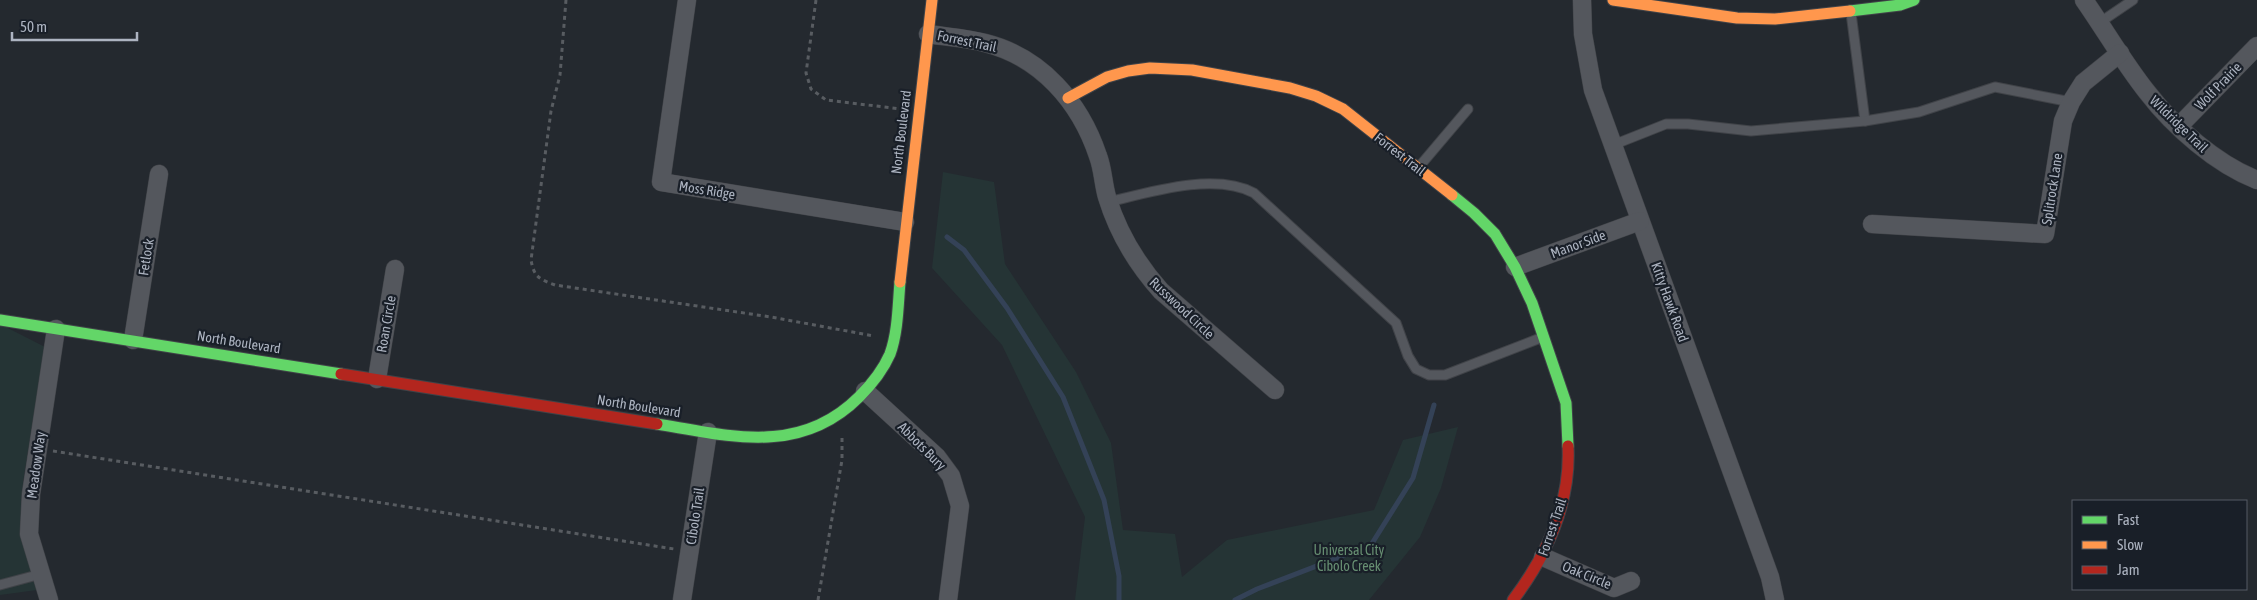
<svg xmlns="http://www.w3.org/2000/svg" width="2257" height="600" font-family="'Asap Condensed',sans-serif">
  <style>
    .green { fill: #253435 }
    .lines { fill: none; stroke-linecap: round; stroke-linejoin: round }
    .stream { stroke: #344257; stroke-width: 5 }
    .lane-casing { stroke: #404348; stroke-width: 11 }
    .street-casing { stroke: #404348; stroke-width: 19 }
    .fast-casing { stroke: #404348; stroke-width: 13 }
    .slow-casing { stroke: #404348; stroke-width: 13 }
    .jam-casing { stroke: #404348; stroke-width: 13 }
    .path { stroke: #585c61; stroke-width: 3; stroke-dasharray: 4 4; stroke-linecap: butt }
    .lane { stroke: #54575d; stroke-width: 9 }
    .street { stroke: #54575d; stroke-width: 18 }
    .fast { stroke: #63d668; stroke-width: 11 }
    .slow { stroke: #ff974d; stroke-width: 11 }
    .jam { stroke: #b3261e; stroke-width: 11 }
    .labels { text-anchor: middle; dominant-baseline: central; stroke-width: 4.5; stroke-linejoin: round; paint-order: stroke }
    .street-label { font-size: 14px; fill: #adb4c1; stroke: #191f28 }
    .park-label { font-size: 14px; fill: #678f72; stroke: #191f28 }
  </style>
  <rect width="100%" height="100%" fill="#24292f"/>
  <g class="green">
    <path d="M943 172 994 182 1005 264 1076 372 1111 443 1123 530 1175 534 1182 577 1227 540 1374 510 1403 440 1458 427 1441 488 1420 537 1369 600H1075L1085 517 1002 345 932 268Z"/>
    <path d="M0 324 45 347 23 482 22 524 37 590 0 595Z"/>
  </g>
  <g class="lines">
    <g class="stream">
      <path d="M947 237 964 250 1007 308 1063 397 1104 500 1119 576V600"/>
      <path d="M1235 600 1257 589 1371 545 1413 478 1434 405"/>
    </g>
    <g class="lane-casing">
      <g id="lane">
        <path d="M1851 13 1865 121"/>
        <path d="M2099 23 2133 0"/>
        <path d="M1613 145 1666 124H1688L1751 131 1865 121 1919 112 1995 87 2071 102"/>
        <path d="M1418 168 1468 109"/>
        <path d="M1109 202C1150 192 1215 172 1254 193L1396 323 1408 356 1416 369 1429 375H1445L1543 337"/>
        <path d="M0 585 41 574"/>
      </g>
    </g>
    <g class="street-casing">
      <g id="street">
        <path d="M687 0 661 182 905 222"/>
        <path d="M1582 0 1583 34 1593 90 1770 577 1775 600"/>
        <path d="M2084 0C2105 30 2124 63 2147 92 2174 127 2216 164 2257 180"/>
        <path d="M928 34C947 37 966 38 985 43 1041 57 1080 102 1098 156 1103 169 1103 183 1107 197 1118 233 1136 263 1161 291L1275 390"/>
        <path d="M2179 126 2257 46"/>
        <path d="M1872 224 2045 234 2063 121 2071 102 2083 83 2120 53"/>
        <path d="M1515 267 1640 221"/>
        <path d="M133 340 159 174"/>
        <path d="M377 379 395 269"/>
        <path d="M865 391 937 457 951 476 960 506 948 600"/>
        <path d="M1543 557 1614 588 1631 581"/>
        <path d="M49 600 29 534 31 494 56 329"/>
        <path d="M682 600 708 432"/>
      </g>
    </g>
    <g class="fast-casing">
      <g id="fast">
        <path d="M1850 11 1900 5 1914 0"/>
        <path d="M1452 195 1474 213 1495 234 1515 267 1532 303 1566 403 1568 446"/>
        <path d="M0 320 341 374"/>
        <path d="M657 424C730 436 800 456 859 397 871 385 883 370 890 354 898 332 898 305 900 282"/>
      </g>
    </g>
    <g class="slow-casing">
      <g id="slow">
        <path d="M1613 0 1737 18 1775 19 1850 11"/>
        <path d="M1068 98 1107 77 1128 71 1150 68 1192 70 1290 88 1316 96 1343 109 1452 195"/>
        <path d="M900 282 932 0"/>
      </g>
    </g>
    <g class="jam-casing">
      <g id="jam">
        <path d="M341 374 657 424"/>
        <path d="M1513 600C1547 555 1571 504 1568 446"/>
      </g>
    </g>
    <g class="path">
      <path d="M566 0 560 75 551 111 531 260C534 277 539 279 555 285L771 317 874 336"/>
      <path d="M816 0 806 73 811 89 826 100 901 109"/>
      <path d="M53 451 674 549"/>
      <path d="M818 600 842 460V435"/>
    </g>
    <use href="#lane" class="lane"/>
    <use href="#street" class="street"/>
    <use href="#fast" class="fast"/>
    <use href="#slow" class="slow"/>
    <use href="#jam" class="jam"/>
  </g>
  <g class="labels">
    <g class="street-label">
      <text transform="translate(967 41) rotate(12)">Forrest Trail</text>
      <text transform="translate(2218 86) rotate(-46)">Wolf Prairie</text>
      <text transform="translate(2179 124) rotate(44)">Wildridge Trail</text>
      <text transform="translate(901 132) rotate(-83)">North Boulevard</text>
      <text transform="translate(1400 154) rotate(38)">Forrest Trail</text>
      <text transform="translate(2052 189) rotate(-81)">Splitrock Lane</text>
      <text transform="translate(707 190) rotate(9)">Moss Ridge</text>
      <text transform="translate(1578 244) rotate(-20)">Manor Side</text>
      <text transform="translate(146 257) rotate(-81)">Fetlock</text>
      <text transform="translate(1670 302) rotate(70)">Kitty Hawk Road</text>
      <text transform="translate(1182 308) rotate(43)">Russwood Circle</text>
      <text transform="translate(386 324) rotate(-80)">Roan Circle</text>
      <text transform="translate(239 342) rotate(9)">North Boulevard</text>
      <text transform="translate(639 406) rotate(9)">North Boulevard</text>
      <text transform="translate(922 446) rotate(45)">Abbots Bury</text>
      <text transform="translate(36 465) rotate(-82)">Meadow Way</text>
      <text transform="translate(695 516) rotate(-81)">Cibolo Trail</text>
      <text transform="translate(1552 527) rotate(-71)">Forrest Trail</text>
      <text transform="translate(1587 575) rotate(22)">Oak Circle</text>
    </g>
    <g class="park-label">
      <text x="1349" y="550">Universal City<tspan x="1349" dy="16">Cibolo Creek</tspan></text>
    </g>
  </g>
  <rect x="2072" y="500" width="175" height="90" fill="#191f28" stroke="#545b65"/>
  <rect x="2082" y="516" width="25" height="8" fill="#63d668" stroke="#545b65"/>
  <text x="2117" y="525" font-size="15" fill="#adb4c1">Fast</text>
  <rect x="2082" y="541" width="25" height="8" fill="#ff974d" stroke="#545b65"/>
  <text x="2117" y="550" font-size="15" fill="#adb4c1">Slow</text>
  <rect x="2082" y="566" width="25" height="8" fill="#b3261e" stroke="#545b65"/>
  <text x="2117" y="575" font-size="15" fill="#adb4c1">Jam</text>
  <path d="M12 32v8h125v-8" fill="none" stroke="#adb4c1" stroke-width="2.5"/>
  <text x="20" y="32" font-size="15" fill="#adb4c1" stroke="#191f28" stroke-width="4" paint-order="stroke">50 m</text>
</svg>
